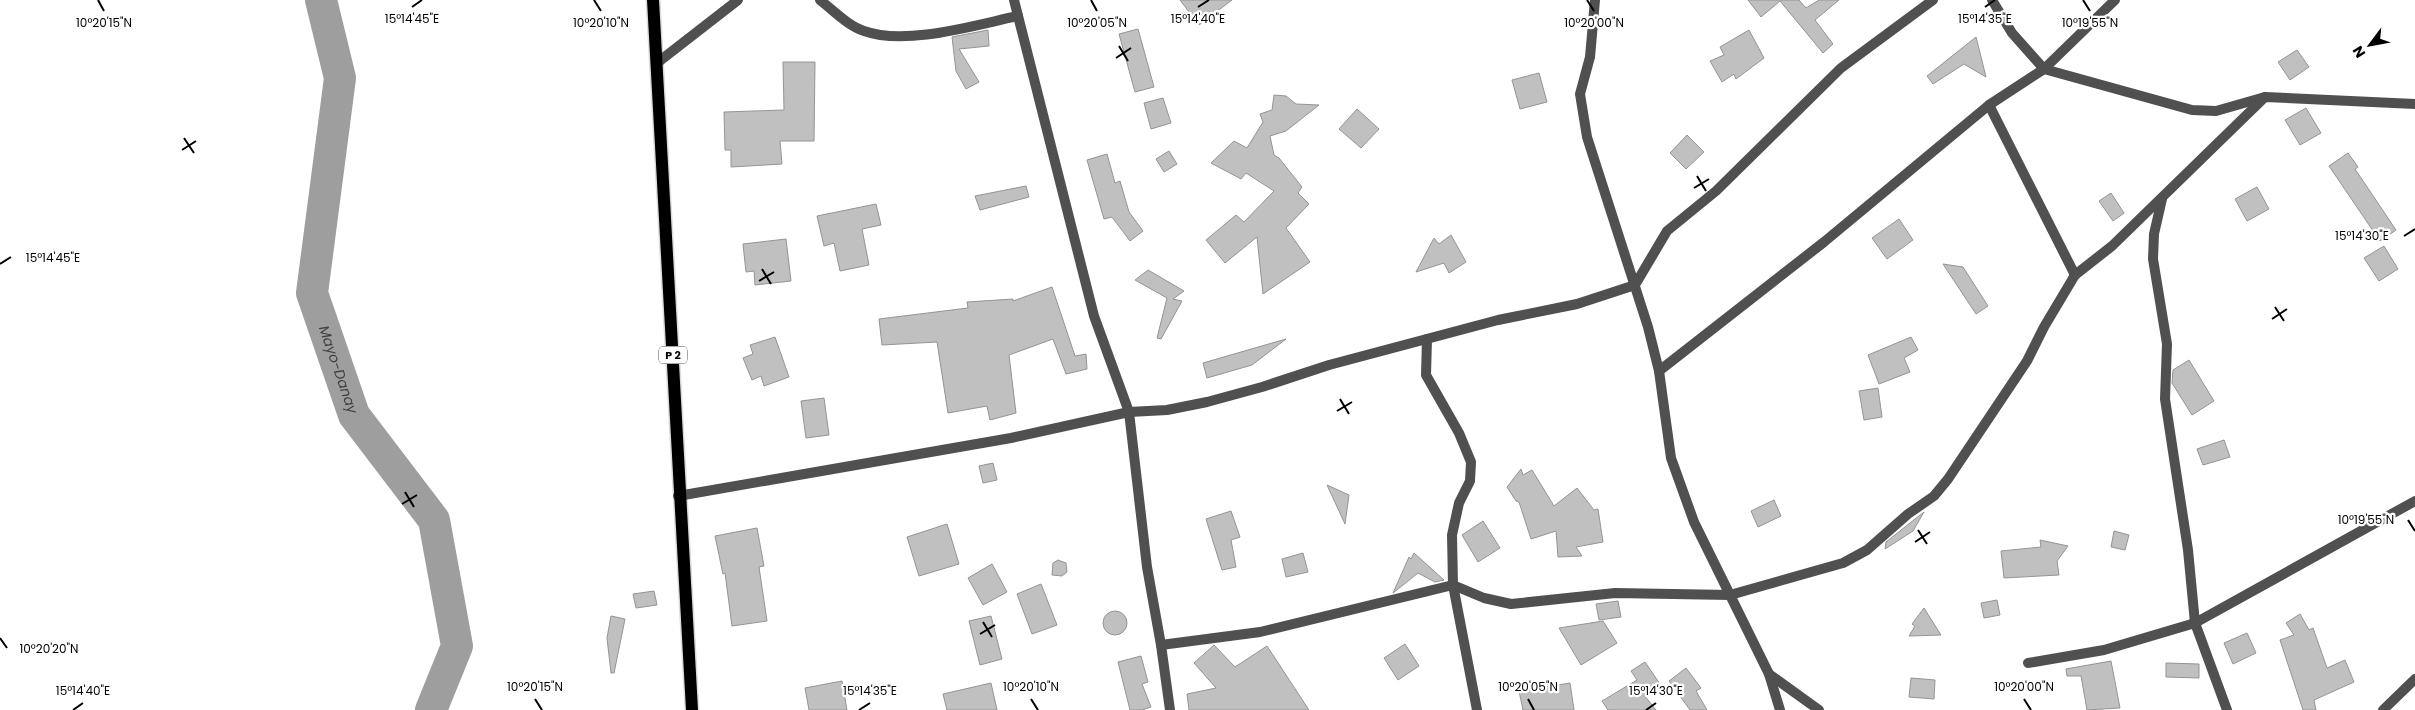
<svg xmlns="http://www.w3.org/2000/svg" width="2415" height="710" font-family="Poppins,sans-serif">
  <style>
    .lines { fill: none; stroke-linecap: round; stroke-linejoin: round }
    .river { stroke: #9e9e9e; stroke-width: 32 }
    .building { fill: #c0c0c0; stroke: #949494 }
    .primary-casing { stroke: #dbdbdb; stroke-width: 15 }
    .street { stroke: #505050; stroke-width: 10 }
    .primary { stroke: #000; stroke-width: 12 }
    .ticks { fill: none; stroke: #000; stroke-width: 2 }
    .labels { text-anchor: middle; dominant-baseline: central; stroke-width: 4.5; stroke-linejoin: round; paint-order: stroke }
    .shield { fill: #fff; stroke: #4c4c4c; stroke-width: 1 }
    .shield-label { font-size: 11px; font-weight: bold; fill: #000 }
    .water-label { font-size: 14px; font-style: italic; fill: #3f3f3f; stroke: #fff }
    .ticks-label { font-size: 12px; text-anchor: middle; fill: #000; stroke: #fff; stroke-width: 4.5; stroke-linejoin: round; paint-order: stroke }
  </style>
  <rect width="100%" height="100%" fill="#fff"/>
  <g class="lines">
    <path class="river" id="s1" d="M321 0 340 78 312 293 354 415 434 520 457 646 431 710"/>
  </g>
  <g class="building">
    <path d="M1180 0H1232L1199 25Z"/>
    <path d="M1748 0H1799L1806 8 1819 0H1839L1815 20 1833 44 1823 53 1780 1 1761 17Z"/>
    <path d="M1138 29 1154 87 1135 92 1119 34Z"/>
    <path d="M988 30 989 46 959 49 979 82 966 89 956 71 952 37Z"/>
    <path d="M1749 30 1764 58 1736 79 1734 74 1722 82 1710 61 1724 55 1720 47Z"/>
    <path d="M1976 37 1986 77 1964 64 1933 84 1927 76Z"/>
    <path d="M2297 50 2309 67 2290 80 2278 62Z"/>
    <path d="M783 62H815L814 141H780L782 164 731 167V150H725L724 112 784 110Z"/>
    <path d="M1539 73 1547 102 1520 109 1512 80Z"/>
    <path d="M1274 95 1286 96 1296 104 1319 105 1286 131 1270 136 1274 155 1279 158 1302 187 1298 193 1309 204 1286 228 1310 262 1263 294 1257 237 1225 263 1206 240 1236 215 1244 222 1274 191 1246 173 1241 179 1211 163 1234 141 1247 148 1263 122 1260 114 1272 110Z"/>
    <path d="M1163 98 1171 123 1151 129 1144 103Z"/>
    <path d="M2306 108 2321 133 2300 145 2285 120Z"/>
    <path d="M1357 109 1379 129 1361 148 1339 129Z"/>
    <path d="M1687 135 1704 152 1686 169 1670 153Z"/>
    <path d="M1169 151 1177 164 1164 172 1156 159Z"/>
    <path d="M2348 153 2358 167 2355 169 2396 230 2380 241 2329 166Z"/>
    <path d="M1107 154 1115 183 1120 181 1129 212 1143 231 1130 241 1112 217 1104 219 1087 160Z"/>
    <path d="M1026 186 1029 197 980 210 975 196Z"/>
    <path d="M2257 187 2269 209 2247 221 2235 199Z"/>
    <path d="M2111 193 2124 213 2113 221 2099 201Z"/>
    <path d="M876 204 881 225 862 229 869 265 840 271 834 243 824 246 817 216Z"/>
    <path d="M1899 219 1913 240 1887 259 1872 238Z"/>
    <path d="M1451 235 1466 262 1449 273 1444 263 1416 272 1434 238 1439 244Z"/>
    <path d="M786 239 791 281 755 285 754 271 746 272 743 244Z"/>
    <path d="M2384 246 2398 269 2379 281 2364 258Z"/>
    <path d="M1943 264 1963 267 1988 306 1976 314Z"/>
    <path d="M1148 270 1184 291 1173 299 1182 301 1161 339 1157 338 1167 298 1135 280Z"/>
    <path d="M1052 287 1075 356 1086 354 1087 369 1066 374 1053 339 1009 355 1016 413 990 420 987 406 948 413 937 342 882 345 879 319 968 308 967 302 1013 299V301Z"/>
    <path d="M775 337 789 377 764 386 761 376 752 380 743 358 753 354 750 345Z"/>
    <path d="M1911 337 1918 350 1904 358 1910 372 1879 384 1868 355Z"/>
    <path d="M1286 339 1252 365 1207 378 1203 363Z"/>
    <path d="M2189 360 2214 401 2192 415 2172 383 2173 370Z"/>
    <path d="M1878 388 1882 417 1864 420 1859 391Z"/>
    <path d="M824 398 829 435 806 438 801 401Z"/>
    <path d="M2224 440 2230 457 2203 465 2197 449Z"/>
    <path d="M993 463 997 480 983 483 979 466Z"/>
    <path d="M1521 469 1523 475 1532 470 1554 506 1577 488 1594 510 1598 509 1603 542 1576 547 1582 556 1558 557 1556 531 1531 539 1519 502 1516 501 1507 487Z"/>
    <path d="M1327 485 1349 495 1345 524Z"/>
    <path d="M1774 500 1781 516 1758 527 1751 511Z"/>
    <path d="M1231 511 1240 537 1231 540 1236 567 1222 570 1206 519Z"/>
    <path d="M1924 512 1913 531 1885 549 1886 542Z"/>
    <path d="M1483 521 1500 548 1478 562 1462 535Z"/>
    <path d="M947 524 959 564 919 576 907 537Z"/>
    <path d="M757 528 764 566 759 567 767 621 732 626 725 573 723 574 715 536Z"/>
    <path d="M2114 531 2129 535 2125 550 2111 547Z"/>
    <path d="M2040 540 2068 546 2057 561 2059 575 2004 578 2001 551 2041 547Z"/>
    <path d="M1303 553 1308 572 1286 577 1282 559Z"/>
    <path d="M1414 553 1444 580 1435 582 1418 573 1393 593 1409 557 1411 559Z"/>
    <path d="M1058 560 1066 563 1067 572 1062 576 1052 575 1053 563Z"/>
    <path d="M992 564 1007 592 983 605 968 578Z"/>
    <path d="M1041 584 1057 625 1032 634 1017 594Z"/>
    <path d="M654 591 657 605 636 608 633 594Z"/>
    <path d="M1997 600 2000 615 1984 618 1981 603Z"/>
    <path d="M1618 601 1621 617 1599 620 1596 604Z"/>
    <path d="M1924 608 1941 635 1909 636 1915 626 1912 624Z"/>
    <circle cx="1115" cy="623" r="12"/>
    <path d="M2300 614 2309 630 2313 628 2327 668 2345 660 2354 682 2314 700 2316 710H2303L2280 640 2294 635 2286 623Z"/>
    <path d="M611 616 625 619 614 673H611L607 638Z"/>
    <path d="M991 616 1002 659 980 665 969 621Z"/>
    <path d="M1603 621 1617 643 1581 665 1559 628Z"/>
    <path d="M2247 633 2256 653 2233 664 2224 643Z"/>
    <path d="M1405 644 1419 666 1398 680 1384 658Z"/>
    <path d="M1214 645 1235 667 1267 646 1309 710H1189L1187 694 1216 688 1194 663Z"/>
    <path d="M1141 656 1148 682 1142 684 1151 707 1142 710H1130L1118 662Z"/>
    <path d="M2111 661 2120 708 2087 710 2081 676H2067L2066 669Z"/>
    <path d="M1645 662 1660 684 1644 695 1656 710H1608L1602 701 1637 680 1631 671Z"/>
    <path d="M2166 663 2199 664V678L2166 677Z"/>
    <path d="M1686 668 1701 688 1696 691 1707 710H1690L1669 681Z"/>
    <path d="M1911 678 1935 680 1934 699 1909 697Z"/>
    <path d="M842 681 847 710H809L805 688Z"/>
    <path d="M991 683 997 710H947L943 694Z"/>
    <path d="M1570 683 1574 710H1523L1519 691Z"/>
  </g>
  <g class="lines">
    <g class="primary-casing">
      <path id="primary" d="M653 0C668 237 677 473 692 710"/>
    </g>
    <g class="street">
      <path d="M820 0C833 10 848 26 864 31 906 46 975 25 1018 16"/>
      <path d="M1014 0 1094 316 1129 412 1147 567 1161 645 1170 710"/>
      <path d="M1595 0 1590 57 1580 94 1587 137 1648 327 1659 371 1671 458 1694 522 1769 674 1819 710"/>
      <path d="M1992 0 2012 33 2044 69 2192 110 2216 111 2265 97 2415 104"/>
      <path d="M657 63 738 0"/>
      <path d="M1989 105 2075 275"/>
      <path d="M2162 199 2154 234 2153 259 2167 344 2165 399 2188 550 2195 623 2227 710"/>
      <path d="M1427 339 1426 375 1459 433 1471 462 1470 481 1459 503 1452 535 1453 585 1477 710"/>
      <path d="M1659 371 1824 242 1989 105 2044 69 2115 0"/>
      <path d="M678 496 1011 438 1129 412 1167 410 1207 402 1262 387 1329 365 1498 320 1577 304 1635 285 1667 231 1716 191 1841 68 1933 0"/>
      <path d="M1161 645 1260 632 1453 585 1484 598 1511 604 1615 593 1730 595 1843 563 1867 550 1908 514 1934 496 1948 479 2027 361 2044 327 2075 275 2112 246 2265 97"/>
      <path d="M2028 663 2104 650 2195 623 2415 501"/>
      <path d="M1769 674 1780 710"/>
      <path d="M2383 710 2415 679"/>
    </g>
    <use href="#primary" class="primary"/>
  </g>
  <path class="ticks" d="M98 0 104 11M594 0 601 11M1091 0 1097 11M1587 0 1594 11M2083 0 2090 11M412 7 422 0M1198 7 1209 0M1985 7 1995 0M1119 46 1128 61M1116 58 1131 48M184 138 194 153M182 150 196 141M1697 176 1706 191M1694 188 1709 179M2404 236 2415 229M0 264 11 257M762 269 771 284M759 281 774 272M2275 307 2284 321M2272 319 2287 309M1340 399 1349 414M1337 411 1352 402M405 492 414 507M402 504 417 495M2408 520 2415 531M1918 530 1927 544M1915 542 1930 532M983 622 992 637M980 634 995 625M0 638 7 648M535 699 542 710M1031 699 1038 710M1528 699 1534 710M2024 699 2031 710M73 710 83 703M859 710 870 703M1646 710 1656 703"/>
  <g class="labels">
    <rect class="shield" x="659" y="346.5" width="28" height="17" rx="4"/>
    <g class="shield-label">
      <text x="673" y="355">P 2</text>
    </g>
    <g class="water-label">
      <text stroke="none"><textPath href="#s1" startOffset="378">Mayo-Danay</textPath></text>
    </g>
  </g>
  <g class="ticks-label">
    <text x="1198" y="23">15°14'40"E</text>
    <text x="412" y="23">15°14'45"E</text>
    <text x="1985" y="23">15°14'35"E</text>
    <text x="104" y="27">10°20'15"N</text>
    <text x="601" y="27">10°20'10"N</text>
    <text x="1097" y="27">10°20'05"N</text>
    <text x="1594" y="27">10°20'00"N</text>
    <text x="2090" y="27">10°19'55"N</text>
    <text x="2362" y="240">15°14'30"E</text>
    <text x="53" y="262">15°14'45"E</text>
    <text x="2366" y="524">10°19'55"N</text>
    <text x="49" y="653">10°20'20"N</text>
    <text x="535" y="691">10°20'15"N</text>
    <text x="1031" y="691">10°20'10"N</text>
    <text x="1528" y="691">10°20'05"N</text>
    <text x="2024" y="691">10°20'00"N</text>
    <text x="83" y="695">15°14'40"E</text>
    <text x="870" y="695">15°14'35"E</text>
    <text x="1656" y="695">15°14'30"E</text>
  </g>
  <g transform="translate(2370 45) rotate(238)" stroke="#ffffff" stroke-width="4" paint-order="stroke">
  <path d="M0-4L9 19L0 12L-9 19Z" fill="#000000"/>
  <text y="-8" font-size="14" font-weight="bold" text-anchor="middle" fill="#000000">N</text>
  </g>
</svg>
